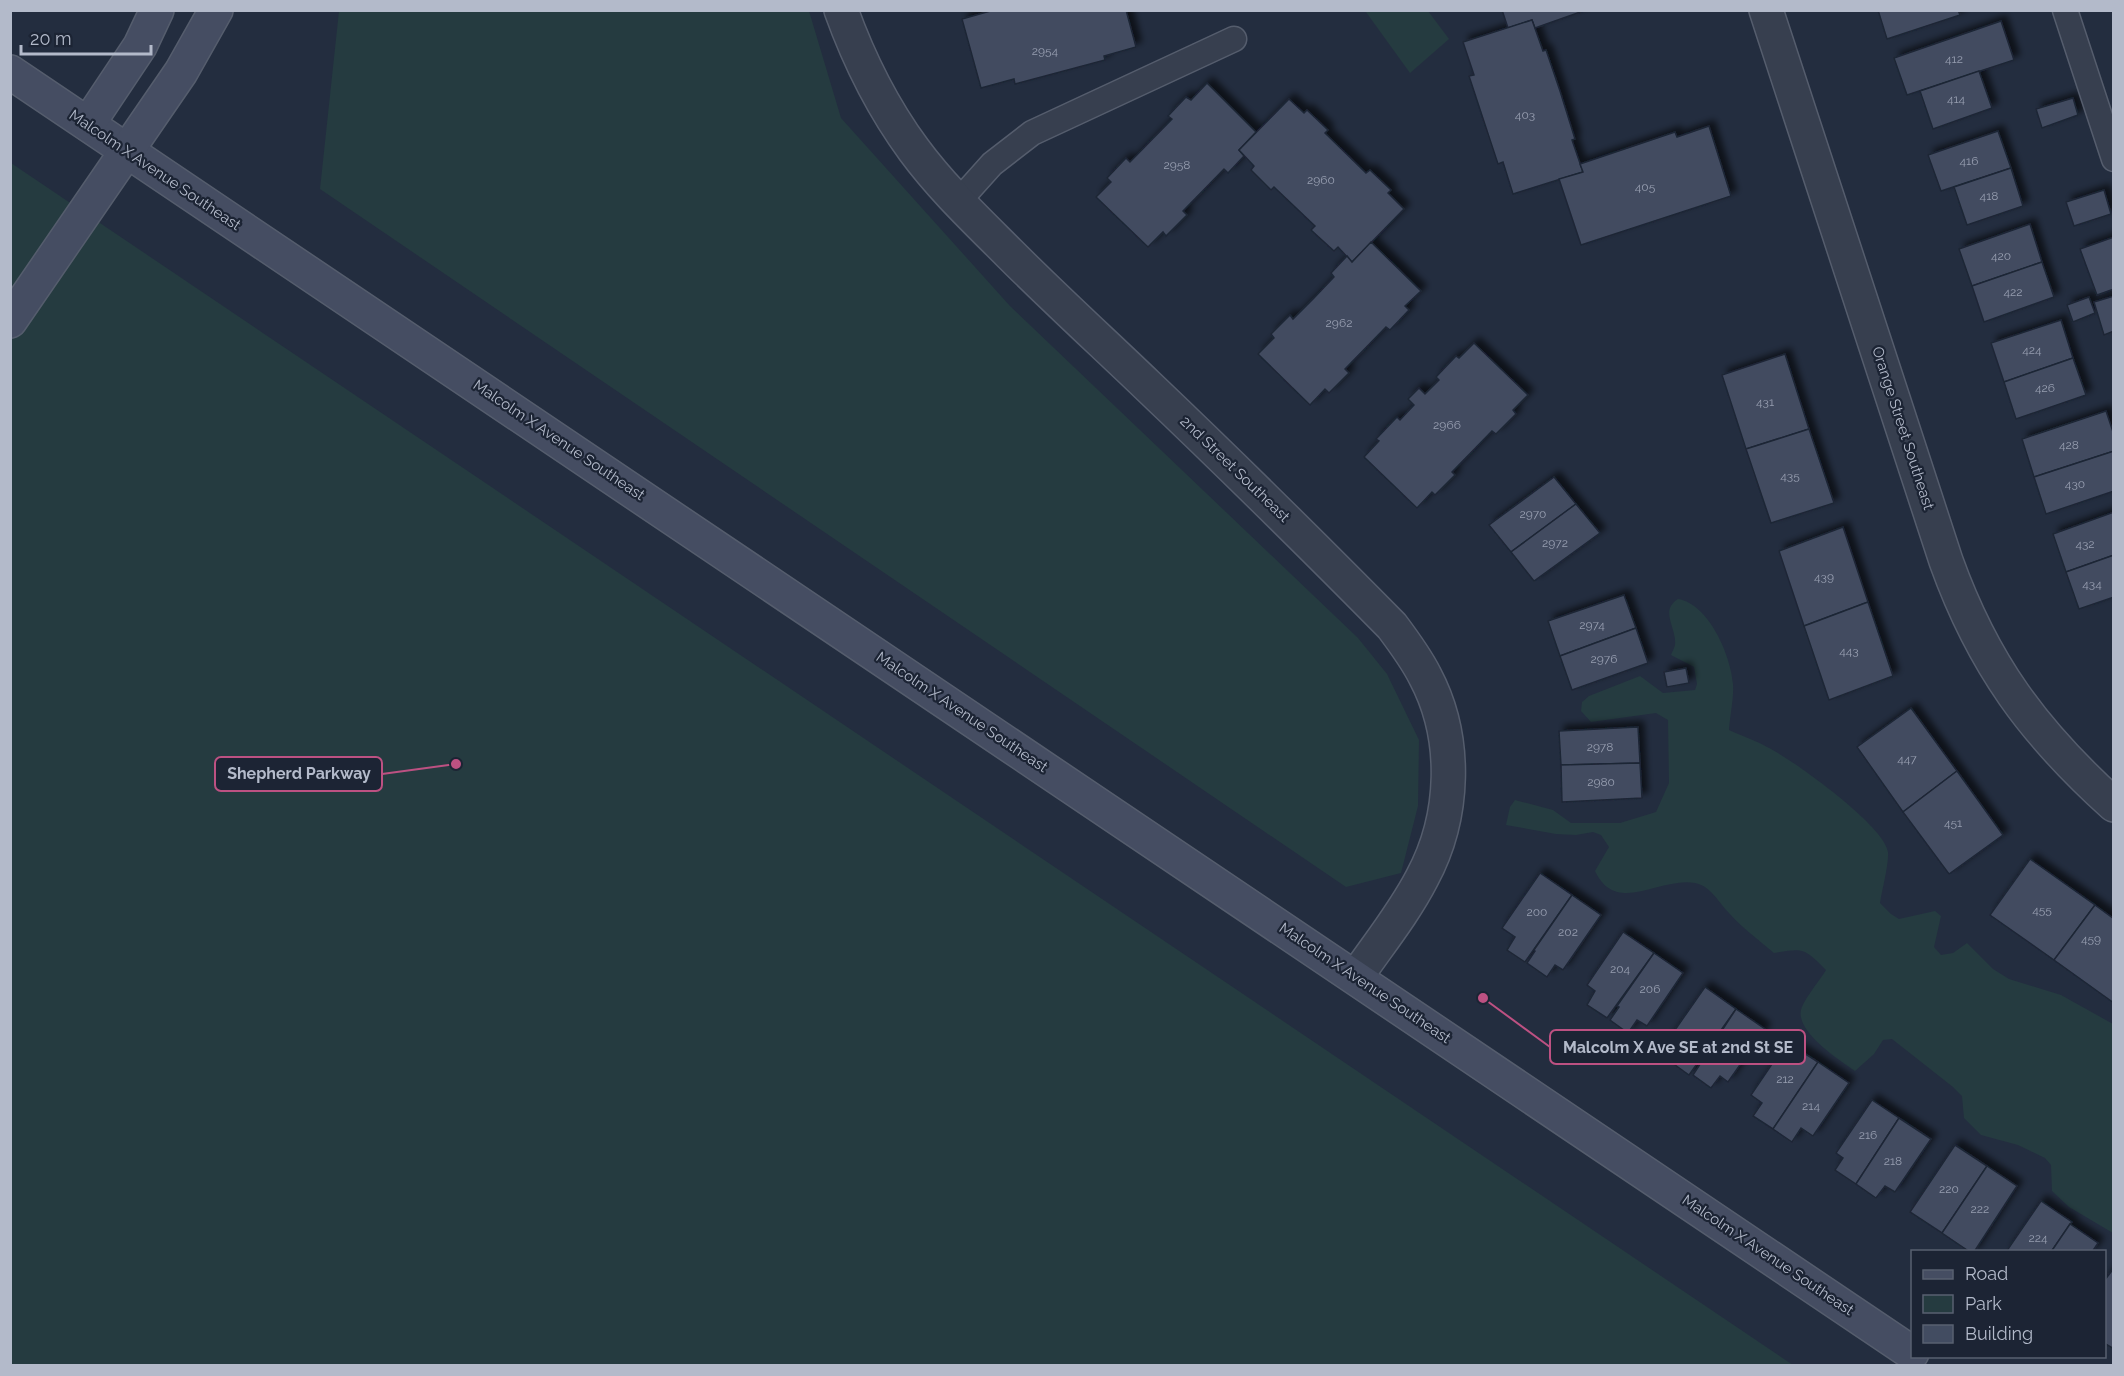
<svg xmlns="http://www.w3.org/2000/svg" width="2124" height="1376" font-family="Raleway,sans-serif">
  <style>
    .green { fill: #253b40 }
    .building { fill: #424c61; stroke: #1e2636; stroke-width: 1.5; filter: url(#shadow) }
    .lines { fill: none; stroke-linecap: round; stroke-linejoin: round }
    .service-casing { stroke: #555d6d; stroke-width: 27 }
    .minor-casing { stroke: #555d6d; stroke-width: 36 }
    .secondary-casing { stroke: #555d6d; stroke-width: 36 }
    .service { stroke: #373f4f; stroke-width: 24 }
    .minor { stroke: #373f4f; stroke-width: 33 }
    .secondary { stroke: #454d62; stroke-width: 33 }
    .labels { text-anchor: middle; dominant-baseline: central; stroke-width: 4.5; stroke-linejoin: round; paint-order: stroke }
    .number-label { font-size: 12px; fill: #979eb0 }
    .street-label { font-size: 15px; fill: #b3baca; stroke: #1c2434 }
    .leader { fill: none; stroke: #bd5182; stroke-width: 2 }
    .callout-dot { fill: #bd5182; stroke: #1c2434; stroke-width: 2 }
    .callout { fill: #1c2434; stroke: #bd5182; stroke-width: 2 }
    .callout-label { font-size: 16px; text-anchor: middle; font-weight: bold; fill: #b3baca }
  </style>
  <defs>
    <filter id="shadow"><feDropShadow dx="5.5" dy="-5.5" stdDeviation="3" flood-color="#0009"/></filter>
  </defs>
  <rect width="100%" height="100%" fill="#232d3f"/>
  <g class="green">
    <path d="M1369 10 1428 11 1449 39 1410 73 1366 12Z"/>
    <path d="M339 11H809L841 118 1010 306 1358 638 1387 674 1419 740 1418 806 1401 873 1346 887 320 189Z"/>
    <path d="M11 163 1793 1365H11Z"/>
    <path d="M1678 599C1709 604 1731 656 1733 684 1734 698 1730 715 1729 730 1742 736 1755 740 1767 747 1792 759 1885 826 1888 852 1889 864 1882 890 1880 903L1891 914 1899 919 1935 911 1941 916 1934 947 1941 955 1953 953 1967 943 1993 969 2009 979 2061 995 2113 1024V1233L2069 1207 2052 1191 2051 1165 2045 1158 2018 1145 1981 1135 1964 1118 1962 1096 1953 1087 1892 1039 1883 1040 1874 1054 1855 1071C1839 1060 1796 1032 1801 1010 1804 999 1820 980 1826 970 1804 948 1804 948 1774 953 1759 940 1742 928 1729 913 1719 903 1711 886 1695 883 1659 877 1616 916 1595 871L1609 847 1601 835 1593 832 1576 835 1556 834 1506 825 1510 807 1515 800 1553 810 1571 823H1620L1656 812 1669 783 1668 720 1656 713 1591 722 1581 711 1582 702 1589 696 1640 676 1663 693 1695 690 1697 684 1694 667 1671 655C1672 652 1674 649 1675 645 1677 628 1659 611 1678 599Z"/>
  </g>
  <g class="building">
    <path d="M994 10H1126L1136 47 1104 56 1105 60 1015 84 1014 79 981 88 962 19Z"/>
    <path d="M1502 10H1586L1535 28 1532 20 1508 28Z"/>
    <path d="M1878 10H1958L1960 15 1887 39Z"/>
    <path d="M1532 20 1543 51 1546 50 1560 91 1575 139 1572 140 1583 172 1513 194 1503 162 1498 164 1469 76 1474 75 1463 42Z"/>
    <path d="M2001 21 2014 60 1907 95 1894 58Z"/>
    <path d="M1979 71 1992 108 1933 129 1920 91Z"/>
    <path d="M1207 83 1256 132 1239 150 1244 156 1228 173 1224 169 1183 211 1187 215 1166 236 1163 232 1148 247 1096 197 1111 182 1107 178 1126 158 1130 162 1172 119 1168 116 1186 97 1191 100Z"/>
    <path d="M2073 98 2078 115 2042 128 2036 109Z"/>
    <path d="M1289 99 1304 113 1307 110 1328 130 1325 133 1366 173 1370 170 1391 190 1388 193 1404 209 1352 262 1338 247 1334 251 1311 230 1315 226 1274 187 1271 190 1251 170 1254 166 1239 150Z"/>
    <path d="M1709 126 1731 196 1581 245 1559 179 1583 172 1580 164 1675 132 1677 137Z"/>
    <path d="M1998 131 2011 168 1941 191 1928 155Z"/>
    <path d="M2011 168 2023 206 1967 225 1954 187Z"/>
    <path d="M2104 190 2111 214 2074 226 2066 202Z"/>
    <path d="M2030 224 2042 262 1972 286 1959 249Z"/>
    <path d="M2114 237V289L2097 295 2080 249Z"/>
    <path d="M1371 242 1421 291 1405 306 1409 310 1390 330 1386 327 1345 369 1349 373 1329 393 1325 389 1310 405 1258 354 1274 338 1271 334 1290 315 1293 319 1314 298 1334 277 1331 273 1347 256 1352 262Z"/>
    <path d="M2042 262 2054 297 1984 322 1972 286Z"/>
    <path d="M2114 296V331L2104 335 2094 302Z"/>
    <path d="M2089 297 2095 313 2073 322 2067 305Z"/>
    <path d="M2061 320 2073 358 2004 382 1991 343Z"/>
    <path d="M1474 343 1528 395 1513 410 1516 414 1496 434 1492 431 1452 472 1455 475 1435 495 1432 492 1417 508 1364 457 1379 441 1376 439 1397 417 1400 420 1414 405 1408 399 1419 388 1425 394 1439 380 1436 377 1456 356 1459 358Z"/>
    <path d="M1785 354 1809 429 1746 449 1722 375Z"/>
    <path d="M2073 358 2086 395 2016 419 2004 382Z"/>
    <path d="M2106 411 2114 435V451L2034 477 2022 439Z"/>
    <path d="M1809 429 1834 503 1771 523 1746 449Z"/>
    <path d="M2114 451V491L2046 514 2034 477Z"/>
    <path d="M1554 477 1576 504 1511 552 1489 525Z"/>
    <path d="M1576 504 1600 533 1534 581 1511 552Z"/>
    <path d="M2114 512V555L2066 572 2053 534Z"/>
    <path d="M1843 527 1868 602 1804 626 1779 551Z"/>
    <path d="M2114 555V597L2079 609 2066 572Z"/>
    <path d="M1624 595 1636 628 1560 656 1548 621Z"/>
    <path d="M1868 602 1893 676 1829 700 1804 626Z"/>
    <path d="M1636 628 1648 663 1572 690 1560 656Z"/>
    <path d="M1686 668 1689 683 1667 687 1664 672Z"/>
    <path d="M1911 708 1957 771 1903 812 1857 747Z"/>
    <path d="M1638 727 1640 763 1561 765 1559 731Z"/>
    <path d="M1640 763 1642 798 1562 802 1561 765Z"/>
    <path d="M1957 771 2003 835 1949 874 1903 812Z"/>
    <path d="M2030 859 2095 905 2054 960 1990 915Z"/>
    <path d="M1540 873 1572 895 1525 962 1507 950 1515 937 1502 928Z"/>
    <path d="M1572 895 1601 915 1563 970 1555 965 1547 977 1527 963 1535 951 1534 950Z"/>
    <path d="M2095 905 2114 919V1003L2054 960Z"/>
    <path d="M1623 932 1654 953 1607 1018 1587 1005 1595 991 1587 985Z"/>
    <path d="M1654 953 1683 973 1647 1026 1637 1020 1628 1033 1610 1020 1619 1007 1617 1006Z"/>
    <path d="M1705 987 1736 1009 1689 1075 1671 1062 1680 1048 1668 1040Z"/>
    <path d="M1736 1009 1765 1029 1728 1082 1720 1076 1711 1088 1693 1075Z"/>
    <path d="M1787 1042 1818 1062 1773 1129 1753 1116 1762 1103 1751 1095Z"/>
    <path d="M1818 1062 1849 1083 1813 1136 1801 1128 1792 1142 1773 1129Z"/>
    <path d="M1872 1100 1899 1118 1856 1184 1835 1170 1843 1158 1836 1153Z"/>
    <path d="M1899 1118 1931 1139 1895 1192 1885 1186 1876 1198 1856 1184Z"/>
    <path d="M1955 1145 1987 1166 1942 1233 1910 1212Z"/>
    <path d="M1987 1166 2017 1186 1974 1252H1970L1942 1233Z"/>
    <path d="M2041 1201 2072 1222 2070 1224 2051 1252H2006Z"/>
    <path d="M2070 1224 2098 1243 2092 1252H2051Z"/>
    <path d="M2114 1268V1349L2104 1343V1281Z"/>
  </g>
  <g class="lines">
    <g class="service-casing">
      <g id="service">
        <path d="M2065 10 2114 159"/>
        <path d="M957 203 992 164 1032 133 1234 39"/>
      </g>
    </g>
    <g class="minor-casing">
      <g id="minor">
        <path d="M841 10C859 60 883 108 914 150 942 188 976 220 1009 253 1054 298 1101 341 1147 385 1230 464 1311 544 1392 626 1404 642 1416 658 1425 676 1458 738 1455 817 1422 878 1404 913 1378 945 1356 977"/>
        <path d="M1766 10 1946 561C1983 664 2033 732 2114 805"/>
      </g>
    </g>
    <g class="secondary-casing">
      <g id="secondary">
        <path d="M10 72 1912 1353"/>
        <path d="M88 124 140 46 157 10"/>
        <path d="M10 321 181 72 216 10"/>
      </g>
    </g>
    <use href="#service" class="service"/>
    <use href="#minor" class="minor"/>
    <use href="#secondary" class="secondary"/>
  </g>
  <g class="labels">
    <g class="number-label">
      <text x="1045" y="51">2954</text>
      <text x="1954" y="59">412</text>
      <text x="1956" y="99">414</text>
      <text x="1525" y="115">403</text>
      <text x="1969" y="161">416</text>
      <text x="1177" y="165">2958</text>
      <text x="1321" y="180">2960</text>
      <text x="1645" y="187">405</text>
      <text x="1989" y="196">418</text>
      <text x="2001" y="256">420</text>
      <text x="2013" y="292">422</text>
      <text x="1339" y="323">2962</text>
      <text x="2032" y="350">424</text>
      <text x="2045" y="388">426</text>
      <text x="1765" y="402">431</text>
      <text x="1447" y="425">2966</text>
      <text x="2069" y="445">428</text>
      <text x="1790" y="476">435</text>
      <text x="2075" y="484">430</text>
      <text x="1533" y="514">2970</text>
      <text x="1555" y="543">2972</text>
      <text x="2085" y="544">432</text>
      <text x="1824" y="577">439</text>
      <text x="2092" y="584">434</text>
      <text x="1592" y="625">2974</text>
      <text x="1849" y="651">443</text>
      <text x="1604" y="659">2976</text>
      <text x="1600" y="747">2978</text>
      <text x="1907" y="759">447</text>
      <text x="1601" y="782">2980</text>
      <text x="1953" y="823">451</text>
      <text x="2042" y="910">455</text>
      <text x="1537" y="912">200</text>
      <text x="1568" y="932">202</text>
      <text x="2091" y="939">459</text>
      <text x="1620" y="969">204</text>
      <text x="1650" y="989">206</text>
      <text x="1785" y="1079">212</text>
      <text x="1811" y="1106">214</text>
      <text x="1868" y="1135">216</text>
      <text x="1893" y="1161">218</text>
      <text x="1949" y="1189">220</text>
      <text x="1980" y="1209">222</text>
      <text x="2038" y="1238">224</text>
    </g>
    <g class="street-label">
      <text transform="translate(155 170) rotate(34)">Malcolm X Avenue Southeast</text>
      <text transform="translate(1903 428) rotate(72)">Orange Street Southeast</text>
      <text transform="translate(559 440) rotate(34)">Malcolm X Avenue Southeast</text>
      <text transform="translate(1235 469) rotate(44)">2nd Street Southeast</text>
      <text transform="translate(962 712) rotate(34)">Malcolm X Avenue Southeast</text>
      <text transform="translate(1365 983) rotate(34)">Malcolm X Avenue Southeast</text>
      <text transform="translate(1768 1255) rotate(34)">Malcolm X Avenue Southeast</text>
    </g>
  </g>
  <path class="leader" d="M456 764L382 774M1483 998L1550 1047"/>
  <g class="callout-dot">
    <circle cx="456" cy="764" r="6"/>
    <circle cx="1483" cy="998" r="6"/>
  </g>
  <g class="callout">
    <rect x="215" y="757" width="167" height="34" rx="6"/>
    <rect x="1550" y="1030" width="255" height="34" rx="6"/>
  </g>
  <g class="callout-label">
    <text x="299" y="779">Shepherd Parkway</text>
    <text x="1678" y="1053">Malcolm X Ave SE at 2nd St SE</text>
  </g>
  <rect width="2124" height="1376" fill="none" stroke="#b3baca" stroke-width="24"/>
  <rect x="1911" y="1250" width="195" height="108" fill="#1c2434" stroke="#586070" stroke-width="1.5"/>
  <rect x="1923" y="1270" width="30" height="9" fill="#454d62" stroke="#586070" stroke-width="1.5"/>
  <text x="1965" y="1280" font-size="18" fill="#b3baca">Road</text>
  <rect x="1923" y="1295" width="30" height="18" fill="#253b40" stroke="#586070" stroke-width="1.5"/>
  <text x="1965" y="1310" font-size="18" fill="#b3baca">Park</text>
  <rect x="1923" y="1325" width="30" height="18" fill="#424c61" stroke="#586070" stroke-width="1.5"/>
  <text x="1965" y="1340" font-size="18" fill="#b3baca">Building</text>
  <path d="M21 45v9h130v-9" fill="none" stroke="#b3baca" stroke-width="3"/>
  <text x="30" y="45" font-size="18" fill="#b3baca" stroke="#1c2434" stroke-width="4.5" paint-order="stroke">20 m</text>
</svg>
